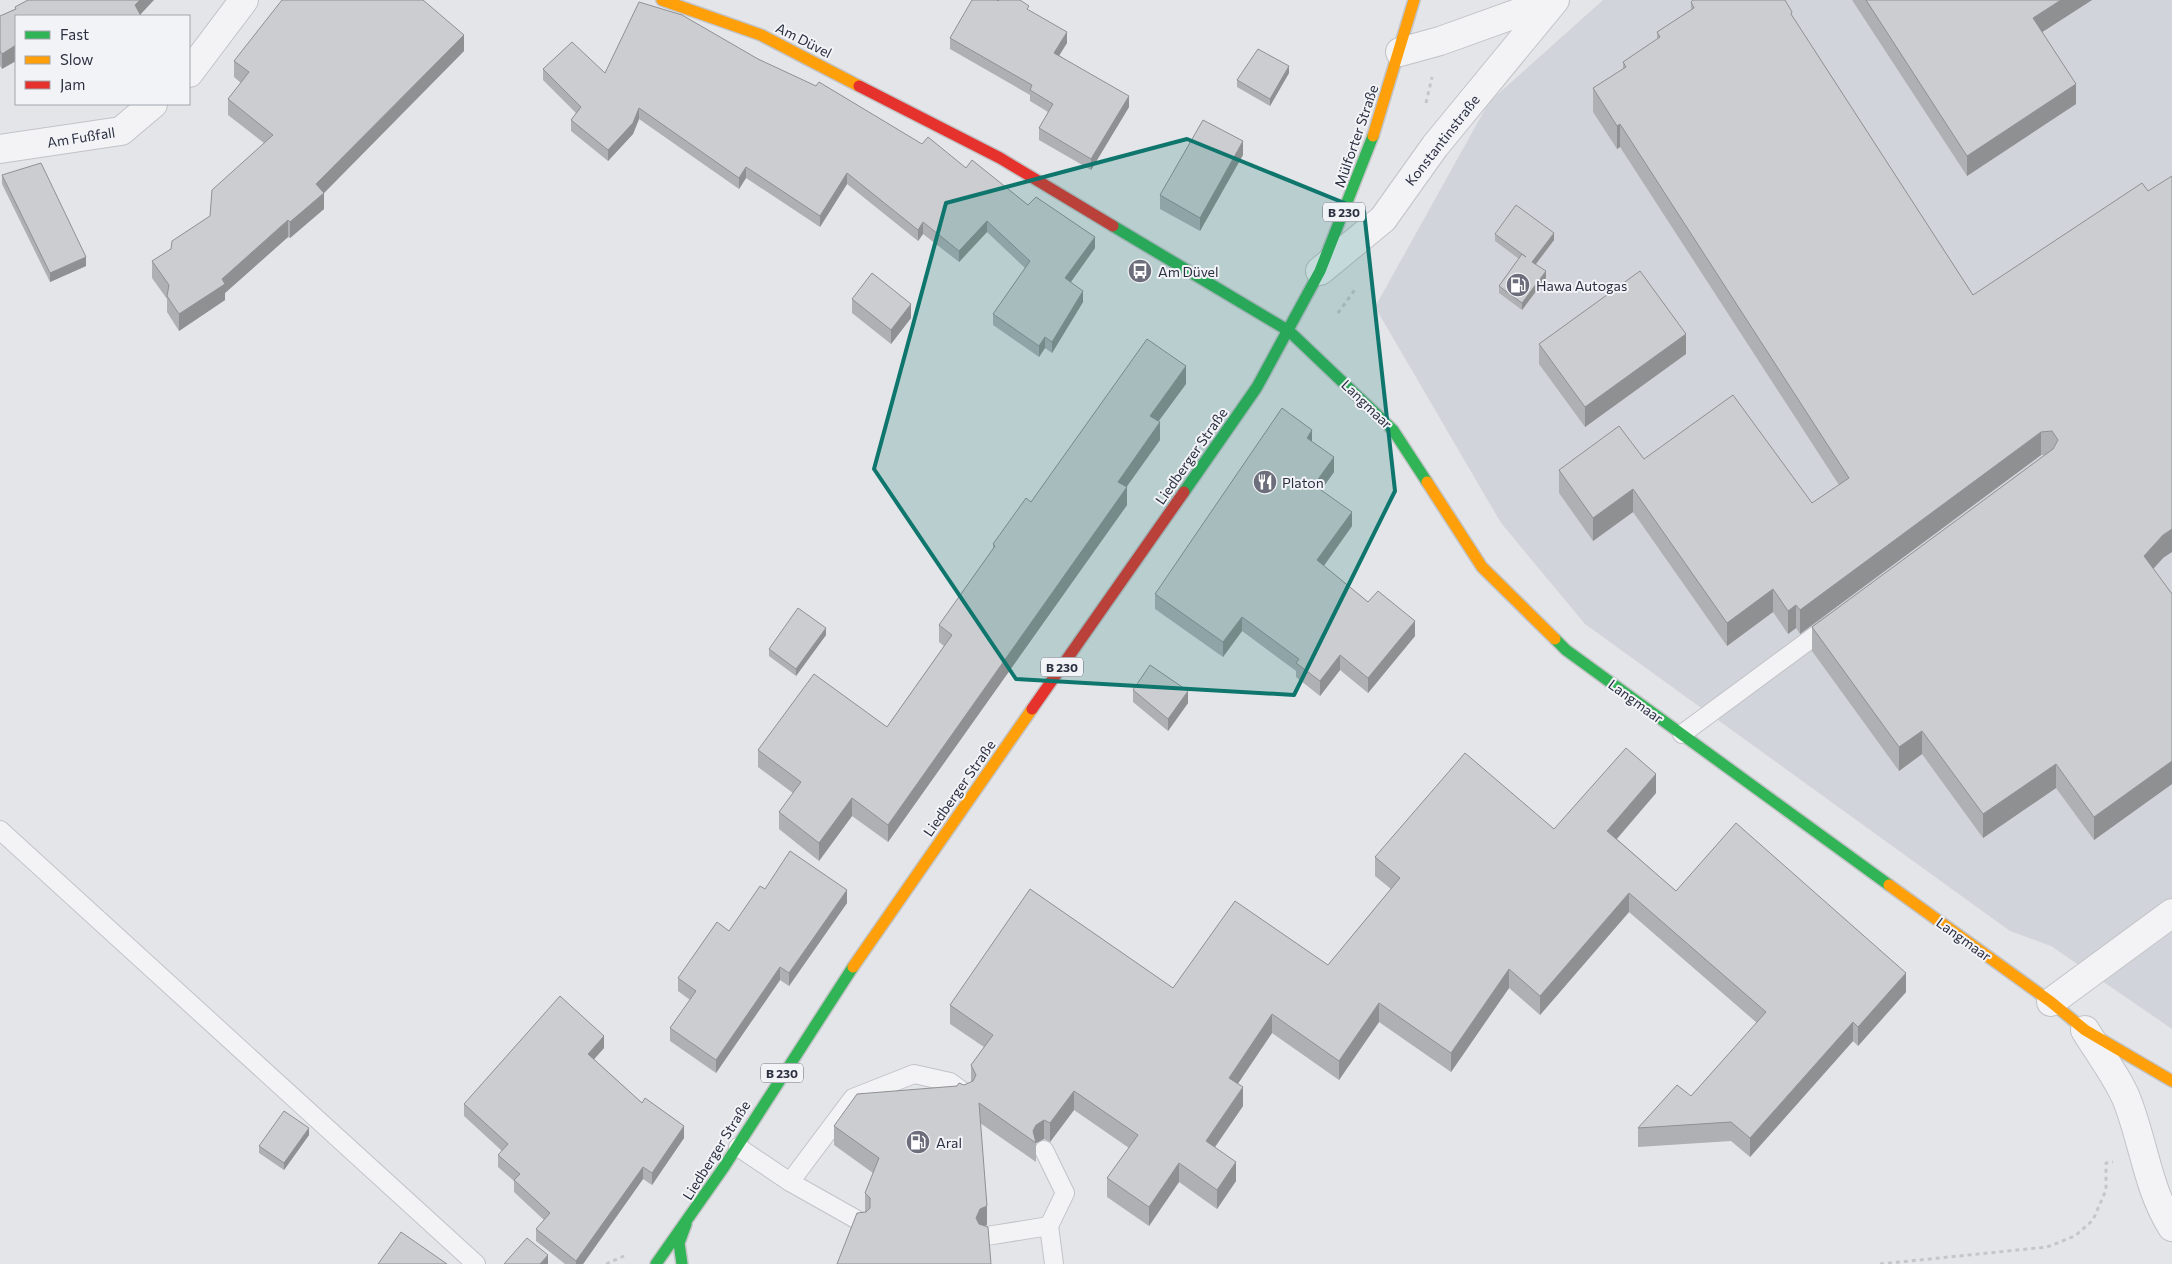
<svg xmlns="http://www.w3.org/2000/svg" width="2172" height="1264" font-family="Commissioner,sans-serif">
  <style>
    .built { fill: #d2d4db }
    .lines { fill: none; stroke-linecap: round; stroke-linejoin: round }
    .lane-casing { stroke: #c2c3c6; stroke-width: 20 }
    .street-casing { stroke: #c2c3c6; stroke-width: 30 }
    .fast-casing { stroke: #c2c3c6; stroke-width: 14 }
    .slow-casing { stroke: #c2c3c6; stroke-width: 14 }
    .jam-casing { stroke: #c2c3c6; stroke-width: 14 }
    .path { stroke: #c5c6ca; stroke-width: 3; stroke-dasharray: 4 4; stroke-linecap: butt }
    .lane { stroke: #f3f3f5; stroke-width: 18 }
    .street { stroke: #f3f3f5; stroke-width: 28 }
    .fast { stroke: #30b455; stroke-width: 11 }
    .slow { stroke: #ff9f0a; stroke-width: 11 }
    .jam { stroke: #e5322d; stroke-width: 11 }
    .wall { fill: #afb0b4 }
    .shaded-wall { fill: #8f9092 }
    .building { fill: #cccdd1; stroke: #8f9092 }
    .marked { fill: #0f766e; fill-opacity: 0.2; stroke: #0f766e; stroke-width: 4; stroke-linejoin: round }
    .labels { text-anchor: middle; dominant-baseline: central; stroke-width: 4; stroke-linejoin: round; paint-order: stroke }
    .shield { fill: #f2f3f7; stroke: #676a78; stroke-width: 1 }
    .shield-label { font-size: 12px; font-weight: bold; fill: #2b3041 }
    .street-label { font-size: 14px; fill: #2b3041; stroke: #f2f3f7 }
    .poi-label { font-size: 14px; fill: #2b3041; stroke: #f2f3f7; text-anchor: start }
  </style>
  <rect width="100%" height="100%" fill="#e4e5e8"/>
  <path class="built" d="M1603 0H2172V1029L2051 946 2010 931 1585 624 1501 523 1375 307 1489 102Z"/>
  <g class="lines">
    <g class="lane-casing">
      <g id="lane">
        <path d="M1682 734 1831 624"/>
        <path d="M0 830 476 1264"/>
        <path d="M738 1147 790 1182 861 1222"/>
        <path d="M1044 1150 1065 1193 1049 1226"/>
        <path d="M790 1182 853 1098 914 1074 950 1082 965 1093"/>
        <path d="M987 1236 1049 1226 1054 1264"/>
      </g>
    </g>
    <g class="street-casing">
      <g id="street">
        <path d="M1400 52 1440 41 1554 0"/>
        <path d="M189 73 244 0"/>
        <path d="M0 149 121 131 153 104"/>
        <path d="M1320 271 1383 219 1435 146 1555 0"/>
        <path d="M2051 1002 2172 913"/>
        <path d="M2085 1030C2097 1050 2121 1082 2128 1103 2144 1145 2148 1189 2172 1227"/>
      </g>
    </g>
    <g class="fast-casing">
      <g id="fast">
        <path d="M1113 226 1289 331 1393 430 1427 482"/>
        <path d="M1184 492 1257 387 1320 271 1373 136"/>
        <path d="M1555 639 1566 650 1889 885"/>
        <path d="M656 1264 724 1167 853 967"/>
        <path d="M682 1264 679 1243 686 1224"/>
      </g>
    </g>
    <g class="slow-casing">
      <g id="slow">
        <path d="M662 0 761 35 859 86"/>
        <path d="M1373 136 1414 0"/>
        <path d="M1427 482 1482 567 1555 639"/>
        <path d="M1889 885 2051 1002 2085 1030 2172 1081"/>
        <path d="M853 967 1032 709"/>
      </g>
    </g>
    <g class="jam-casing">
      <g id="jam">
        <path d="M859 86 1000 158 1113 226"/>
        <path d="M1032 709 1184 492"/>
      </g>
    </g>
    <g class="path">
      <path d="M1426 103 1432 77"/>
      <path d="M1338 313 1356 288"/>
      <path d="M606 1264 624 1256"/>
      <path d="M1880 1264 2047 1247 2075 1236 2093 1220 2106 1190V1163L2113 1162"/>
    </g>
    <use href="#lane" class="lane"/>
    <use href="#street" class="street"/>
    <use href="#fast" class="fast"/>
    <use href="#slow" class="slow"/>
    <use href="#jam" class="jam"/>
  </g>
  <g class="wall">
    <path d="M28 0 16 16 2 69 0 66V16L15 9V7Z"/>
    <path d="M1852 0H2092L2042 32 2076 104 1967 176Z"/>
    <path d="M1691 2 1792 16 1973 295 2163 558 2153 569 2172 594V784L2094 840 2056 788 1983 838 1922 754 1899 771 1812 651V627L2046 455H2041L1800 634 1796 628 1788 634 1773 612 1727 646 1633 512 1593 541 1559 493V470L1644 459 1812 503 1839 485 1620 147 1617 149 1593 112V88L1623 69V62L1657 39V32L1691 10Z"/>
    <path d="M1029 11 1067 43 1059 55 1129 107 1091 170 1039 140V128L1048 112 1030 101V95L950 49V38Z"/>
    <path d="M464 51 324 193V209L290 238 288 237 225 293V300L179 331 167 312V299L152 278V261L171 249 210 216 264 143 228 115V99L241 83 234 77V61Z"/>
    <path d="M758 59 966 168 1028 205 1095 248 1071 282 1083 302 1052 353 1045 348 1039 357 993 325V314L1025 268 987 232 959 262 923 234 918 241 847 184 820 227 746 178 739 189 639 119 633 134 608 161 571 131V120L576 113 543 80V69L605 73Z"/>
    <path d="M1289 73 1270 106 1237 87V80Z"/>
    <path d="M1243 155 1200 231 1160 209V195Z"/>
    <path d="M2 175 86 266 50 282 2 184Z"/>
    <path d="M1495 234 1554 240 1536 264 1546 278 1522 310 1499 293V286L1519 259 1495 241Z"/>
    <path d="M852 299 911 318 891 344 852 313Z"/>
    <path d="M1539 344 1686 354 1585 427 1539 364Z"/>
    <path d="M1186 384 1158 421 1160 440 1126 487 1127 505 888 842 852 816 819 861 779 829V812L793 793 758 767V750L887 727 944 646 939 642V625L993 549V544L1031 502Z"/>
    <path d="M1312 442 1334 472 1321 490 1352 526 1324 566 1368 602 1415 636 1368 693 1340 670 1320 696 1296 677V671L1242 631 1223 657 1155 609V594Z"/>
    <path d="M826 635 796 676 769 656V649Z"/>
    <path d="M1133 690 1188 703 1168 731 1133 702Z"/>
    <path d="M1656 793 1617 839 1676 891 1906 992 1858 1046 1853 1041 1750 1157 1731 1141 1638 1147V1128L1691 1096 1757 1023 1629 912 1540 1015 1509 988 1451 1072 1379 1022 1339 1080 1272 1033 1238 1083 1243 1106 1215 1147 1236 1181 1217 1209 1179 1182 1149 1226 1107 1197V1178L1129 1148 1074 1110 1050 1142 1044 1139 1036 1143V1162L980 1123 987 1225 985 1226 865 1212V1193L873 1173 834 1145V1126L957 1086 964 1085 971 1082V1065L984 1047 950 1024V1005L1173 988 1328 965 1391 889 1375 876V857L1554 829Z"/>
    <path d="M765 889 847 903 789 986 780 980 716 1073 670 1041V1028L690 1000 678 991V978L729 931Z"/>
    <path d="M604 1048 594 1059 642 1103 684 1138 652 1185 643 1179 583 1264H565L536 1241V1229L544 1220 514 1192V1181L498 1167V1155L502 1151 464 1116V1104Z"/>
    <path d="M309 1135 284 1170 259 1153V1146Z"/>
  </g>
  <g class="shaded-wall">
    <path d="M140 0H154L139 16 135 5Z"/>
    <path d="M2061 0H2092L2033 38V18Z"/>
    <path d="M1067 32V43L1054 64V53Z"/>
    <path d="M464 35V51L324 193V209L290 238V222L316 184Z"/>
    <path d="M16 45V61L2 69V54Z"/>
    <path d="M1289 66V73L1270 106V99Z"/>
    <path d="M2076 84V104L1967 176V156Z"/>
    <path d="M1129 96V107L1091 170V159Z"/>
    <path d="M639 108V119L633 134 608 161V150Z"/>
    <path d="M1620 124V147L1617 149V126Z"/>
    <path d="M1243 141V155L1200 231V218Z"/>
    <path d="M746 167V178L739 189V178Z"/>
    <path d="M847 173V184L820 227V216Z"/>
    <path d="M288 220V237L225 293V300L179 331V314L222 279Z"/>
    <path d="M987 221V232L959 262V251Z"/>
    <path d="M923 222V234L918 241V230Z"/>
    <path d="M1554 233V240L1532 269V262Z"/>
    <path d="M1095 237V248L1065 290V278Z"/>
    <path d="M86 257V266L50 282V273Z"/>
    <path d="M1546 271V278L1522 310V303Z"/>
    <path d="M1083 291V302L1052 353V342Z"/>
    <path d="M911 304V318L891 344V330Z"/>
    <path d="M1686 334V354L1585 427V407Z"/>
    <path d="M1045 337V348L1039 357V346Z"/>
    <path d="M1186 366V384L1150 433V416Z"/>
    <path d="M1160 422V440L1118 499V482Z"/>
    <path d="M1312 430V444L1307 438Z"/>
    <path d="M2041 432V455L1800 634V610Z"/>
    <path d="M1334 457V472L1314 500V485Z"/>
    <path d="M1127 487V505L888 842V825Z"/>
    <path d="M1633 489V512L1593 541V518Z"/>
    <path d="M1352 512V526L1317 575V560Z"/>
    <path d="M2172 529V552L2163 558 2144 579V556L2163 535Z"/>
    <path d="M1773 589V612L1727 646V623Z"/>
    <path d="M1796 605V628L1788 634V611Z"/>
    <path d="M1242 617V631L1223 657V642Z"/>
    <path d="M1415 621V636L1368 693V678Z"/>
    <path d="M826 628V635L796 676V669Z"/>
    <path d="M1340 655V670L1320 696V681Z"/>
    <path d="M1188 691V703L1168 731V719Z"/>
    <path d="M1922 731V754L1899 771V747Z"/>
    <path d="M2172 761V784L2094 840V817Z"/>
    <path d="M2056 764V788L1983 838V814Z"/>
    <path d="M1656 774V793L1607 850V831Z"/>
    <path d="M852 798V816L819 861V843Z"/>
    <path d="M847 890V903L789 986V973Z"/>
    <path d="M1629 893V912L1540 1015V996Z"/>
    <path d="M780 967V980L716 1073V1060Z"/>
    <path d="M1509 969V988L1451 1072V1053Z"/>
    <path d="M1906 973V992L1858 1046V1027Z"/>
    <path d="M1379 1003V1022L1339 1080V1061Z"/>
    <path d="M1272 1014V1033L1229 1097V1078Z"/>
    <path d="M1853 1022V1041L1750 1157V1138Z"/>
    <path d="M604 1036V1048L588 1066V1054Z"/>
    <path d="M1243 1087V1106L1206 1160V1141Z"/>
    <path d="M1074 1091V1110L1050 1142V1123Z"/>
    <path d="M1044 1120V1139L1036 1143 1033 1131 1036 1125Z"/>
    <path d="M684 1126V1138L652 1185V1173Z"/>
    <path d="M309 1128V1135L284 1170V1163Z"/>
    <path d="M1236 1162V1181L1217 1209V1190Z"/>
    <path d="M1179 1163V1182L1149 1226V1207Z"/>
    <path d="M643 1167V1179L583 1264H576V1261Z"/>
    <path d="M987 1206V1225L980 1228 976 1218 980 1209Z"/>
    <path d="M548 1255V1264H540Z"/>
  </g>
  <g class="building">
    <path d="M28 0H140L135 5 141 16H16V45L2 54 0 51V16L16 9 15 7Z"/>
    <path d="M282 0H423L464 35 316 184 324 193 290 222 288 220 222 279 225 284 179 314 167 296 169 285 152 261 171 249 172 241 210 216 212 190 273 135 228 99 249 72 234 61Z"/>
    <path d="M972 0H997L998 1 999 0H1020L1029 6 1027 9 1067 32 1054 53 1129 96 1091 159 1039 128 1053 104 1030 90 1032 85 950 38Z"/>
    <path d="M1693 0H1785L1792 12 1791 14 1973 295 2142 183 2148 191 2172 176V529L2163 535 2144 556 2172 594V761L2094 817 2056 764 1983 814 1922 731 1899 747 1812 627 2053 449 2058 440 2052 431 2041 432 1800 610 1796 605 1788 611 1773 589 1727 623 1633 489 1593 518 1559 470 1619 426 1644 459 1733 395 1812 503 1849 478 1620 124 1617 126 1593 88 1626 67 1623 62 1660 37 1657 32 1694 8 1691 2Z"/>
    <path d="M1866 0H2061L2033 18 2076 84 1967 156Z"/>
    <path d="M639 2 682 15 758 59 816 86 819 82 922 144 928 137 966 168 972 160 1028 205 1036 197 1095 237 1065 278 1083 291 1052 342 1045 337 1039 346 993 314 1030 261 987 221 959 251 923 222 918 230 847 173 820 216 746 167 739 178 639 108 633 123 608 150 571 120 581 107 543 69 572 42 605 73Z"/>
    <path d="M1258 49 1289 66 1270 99 1237 80Z"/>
    <path d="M1203 120 1243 141 1200 218 1160 195Z"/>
    <path d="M41 163 86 257 50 273 2 175Z"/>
    <path d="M1516 205 1554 233 1532 262 1546 271 1522 303 1499 286 1522 254 1526 257 1495 234Z"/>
    <path d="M1640 271 1686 334 1585 407 1539 344Z"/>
    <path d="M872 273 911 304 891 330 852 299Z"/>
    <path d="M1147 339 1186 366 1150 416 1160 422 1118 482 1127 487 888 825 852 798 819 843 779 812 801 782 758 750 814 674 887 727 952 635 939 625 995 546 993 544 1026 498 1031 502Z"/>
    <path d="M1282 408 1312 430 1307 438 1334 457 1314 485 1352 512 1317 560 1368 602 1378 591 1415 621 1368 678 1340 655 1320 681 1296 663 1299 659 1242 617 1223 642 1155 594Z"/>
    <path d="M798 608 826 628 796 669 769 649Z"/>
    <path d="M1150 665 1188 691 1168 719 1133 690Z"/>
    <path d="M1626 748 1656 774 1607 831 1676 891 1736 823 1906 973 1858 1027 1853 1022 1750 1138 1731 1122 1638 1128 1677 1085 1691 1096 1766 1012 1629 893 1540 996 1509 969 1451 1053 1379 1003 1339 1061 1272 1014 1229 1078 1243 1087 1206 1141 1236 1162 1217 1190 1179 1163 1149 1207 1107 1178 1138 1135 1074 1091 1050 1123 1044 1120 1036 1125 1033 1131 1036 1143 979 1103 987 1206 980 1209 976 1218 979 1224 988 1227 991 1264H837L857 1213 866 1212 870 1208V1198L865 1193 879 1158 834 1126 857 1094 957 1086 959 1083 964 1085 973 1081 976 1075 971 1065 993 1035 950 1005 1030 889 1173 988 1235 901 1328 965 1400 878 1375 857 1465 753 1554 829Z"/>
    <path d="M790 851 847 890 789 973 780 967 716 1060 670 1028 696 991 678 978 717 922 729 931 760 886 765 889Z"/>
    <path d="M560 996 604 1036 588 1054 642 1103 645 1098 684 1126 652 1173 643 1167 576 1261 536 1229 550 1213 514 1180 520 1174 498 1155 508 1144 464 1104Z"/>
    <path d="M284 1111 309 1128 284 1163 259 1146Z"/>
    <path d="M401 1232 447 1264H378Z"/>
    <path d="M527 1238 548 1255 540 1264H504Z"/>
  </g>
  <path class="marked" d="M1187 139 1364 211 1395 491 1294 695 1016 679 874 469 946 203Z"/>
  <defs>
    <g id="bus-disc" transform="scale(1.25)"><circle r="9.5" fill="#6c6f7b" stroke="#f2f3f7"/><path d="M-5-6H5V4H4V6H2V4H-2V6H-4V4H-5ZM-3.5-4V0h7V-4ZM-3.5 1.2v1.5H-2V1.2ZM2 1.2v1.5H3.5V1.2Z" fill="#fff"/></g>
    <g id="fuel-disc" transform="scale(1.25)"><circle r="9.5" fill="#6c6f7b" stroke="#f2f3f7"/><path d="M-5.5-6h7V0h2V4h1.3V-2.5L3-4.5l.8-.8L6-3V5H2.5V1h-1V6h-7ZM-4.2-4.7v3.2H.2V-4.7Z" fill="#fff"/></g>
    <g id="restaurant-disc" transform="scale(1.25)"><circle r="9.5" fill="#6c6f7b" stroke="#f2f3f7"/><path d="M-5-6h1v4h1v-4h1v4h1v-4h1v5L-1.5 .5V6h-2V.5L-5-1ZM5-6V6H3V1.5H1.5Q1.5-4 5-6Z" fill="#fff"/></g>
  </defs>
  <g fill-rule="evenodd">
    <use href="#bus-disc" x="1140" y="271"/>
    <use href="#fuel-disc" x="1518" y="285"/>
    <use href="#restaurant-disc" x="1265" y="482"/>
    <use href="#fuel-disc" x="918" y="1142"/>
  </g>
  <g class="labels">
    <g class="shield">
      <rect x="1323" y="202.5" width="42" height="19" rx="4"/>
      <rect x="1041" y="657.5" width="42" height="19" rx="4"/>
      <rect x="761" y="1063.5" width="42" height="19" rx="4"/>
    </g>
    <g class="shield-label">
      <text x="1344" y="212">B 230</text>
      <text x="1062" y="667">B 230</text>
      <text x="782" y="1073">B 230</text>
    </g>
    <g class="street-label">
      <text transform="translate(804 40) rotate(27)">Am Düvel</text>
      <text transform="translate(1356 136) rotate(-71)">Mülforter Straße</text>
      <text transform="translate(81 137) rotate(-9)">Am Fußfall</text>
      <text transform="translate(1442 140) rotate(-52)">Konstantinstraße</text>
      <text transform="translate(1367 404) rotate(44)">Langmaar</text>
      <text transform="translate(1191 456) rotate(-55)">Liedberger Straße</text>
      <text transform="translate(1636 701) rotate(36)">Langmaar</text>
      <text transform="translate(959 788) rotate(-55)">Liedberger Straße</text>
      <text transform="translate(1964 939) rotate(36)">Langmaar</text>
      <text transform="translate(716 1150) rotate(-58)">Liedberger Straße</text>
    </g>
    <g class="poi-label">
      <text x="1158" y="271">Am Düvel</text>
      <text x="1536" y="285">Hawa Autogas</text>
      <text x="1282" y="482">Platon</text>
      <text x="936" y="1142">Aral</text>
    </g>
  </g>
  <rect x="15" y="15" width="175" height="90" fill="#f2f3f7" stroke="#a2a5ae"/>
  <rect x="25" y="31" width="25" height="8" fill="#30b455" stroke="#a2a5ae"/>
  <text x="60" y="40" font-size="15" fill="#2b3041">Fast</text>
  <rect x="25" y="56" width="25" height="8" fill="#ff9f0a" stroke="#a2a5ae"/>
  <text x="60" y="65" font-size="15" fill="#2b3041">Slow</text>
  <rect x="25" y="81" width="25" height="8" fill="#e5322d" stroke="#a2a5ae"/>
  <text x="60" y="90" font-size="15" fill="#2b3041">Jam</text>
</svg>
